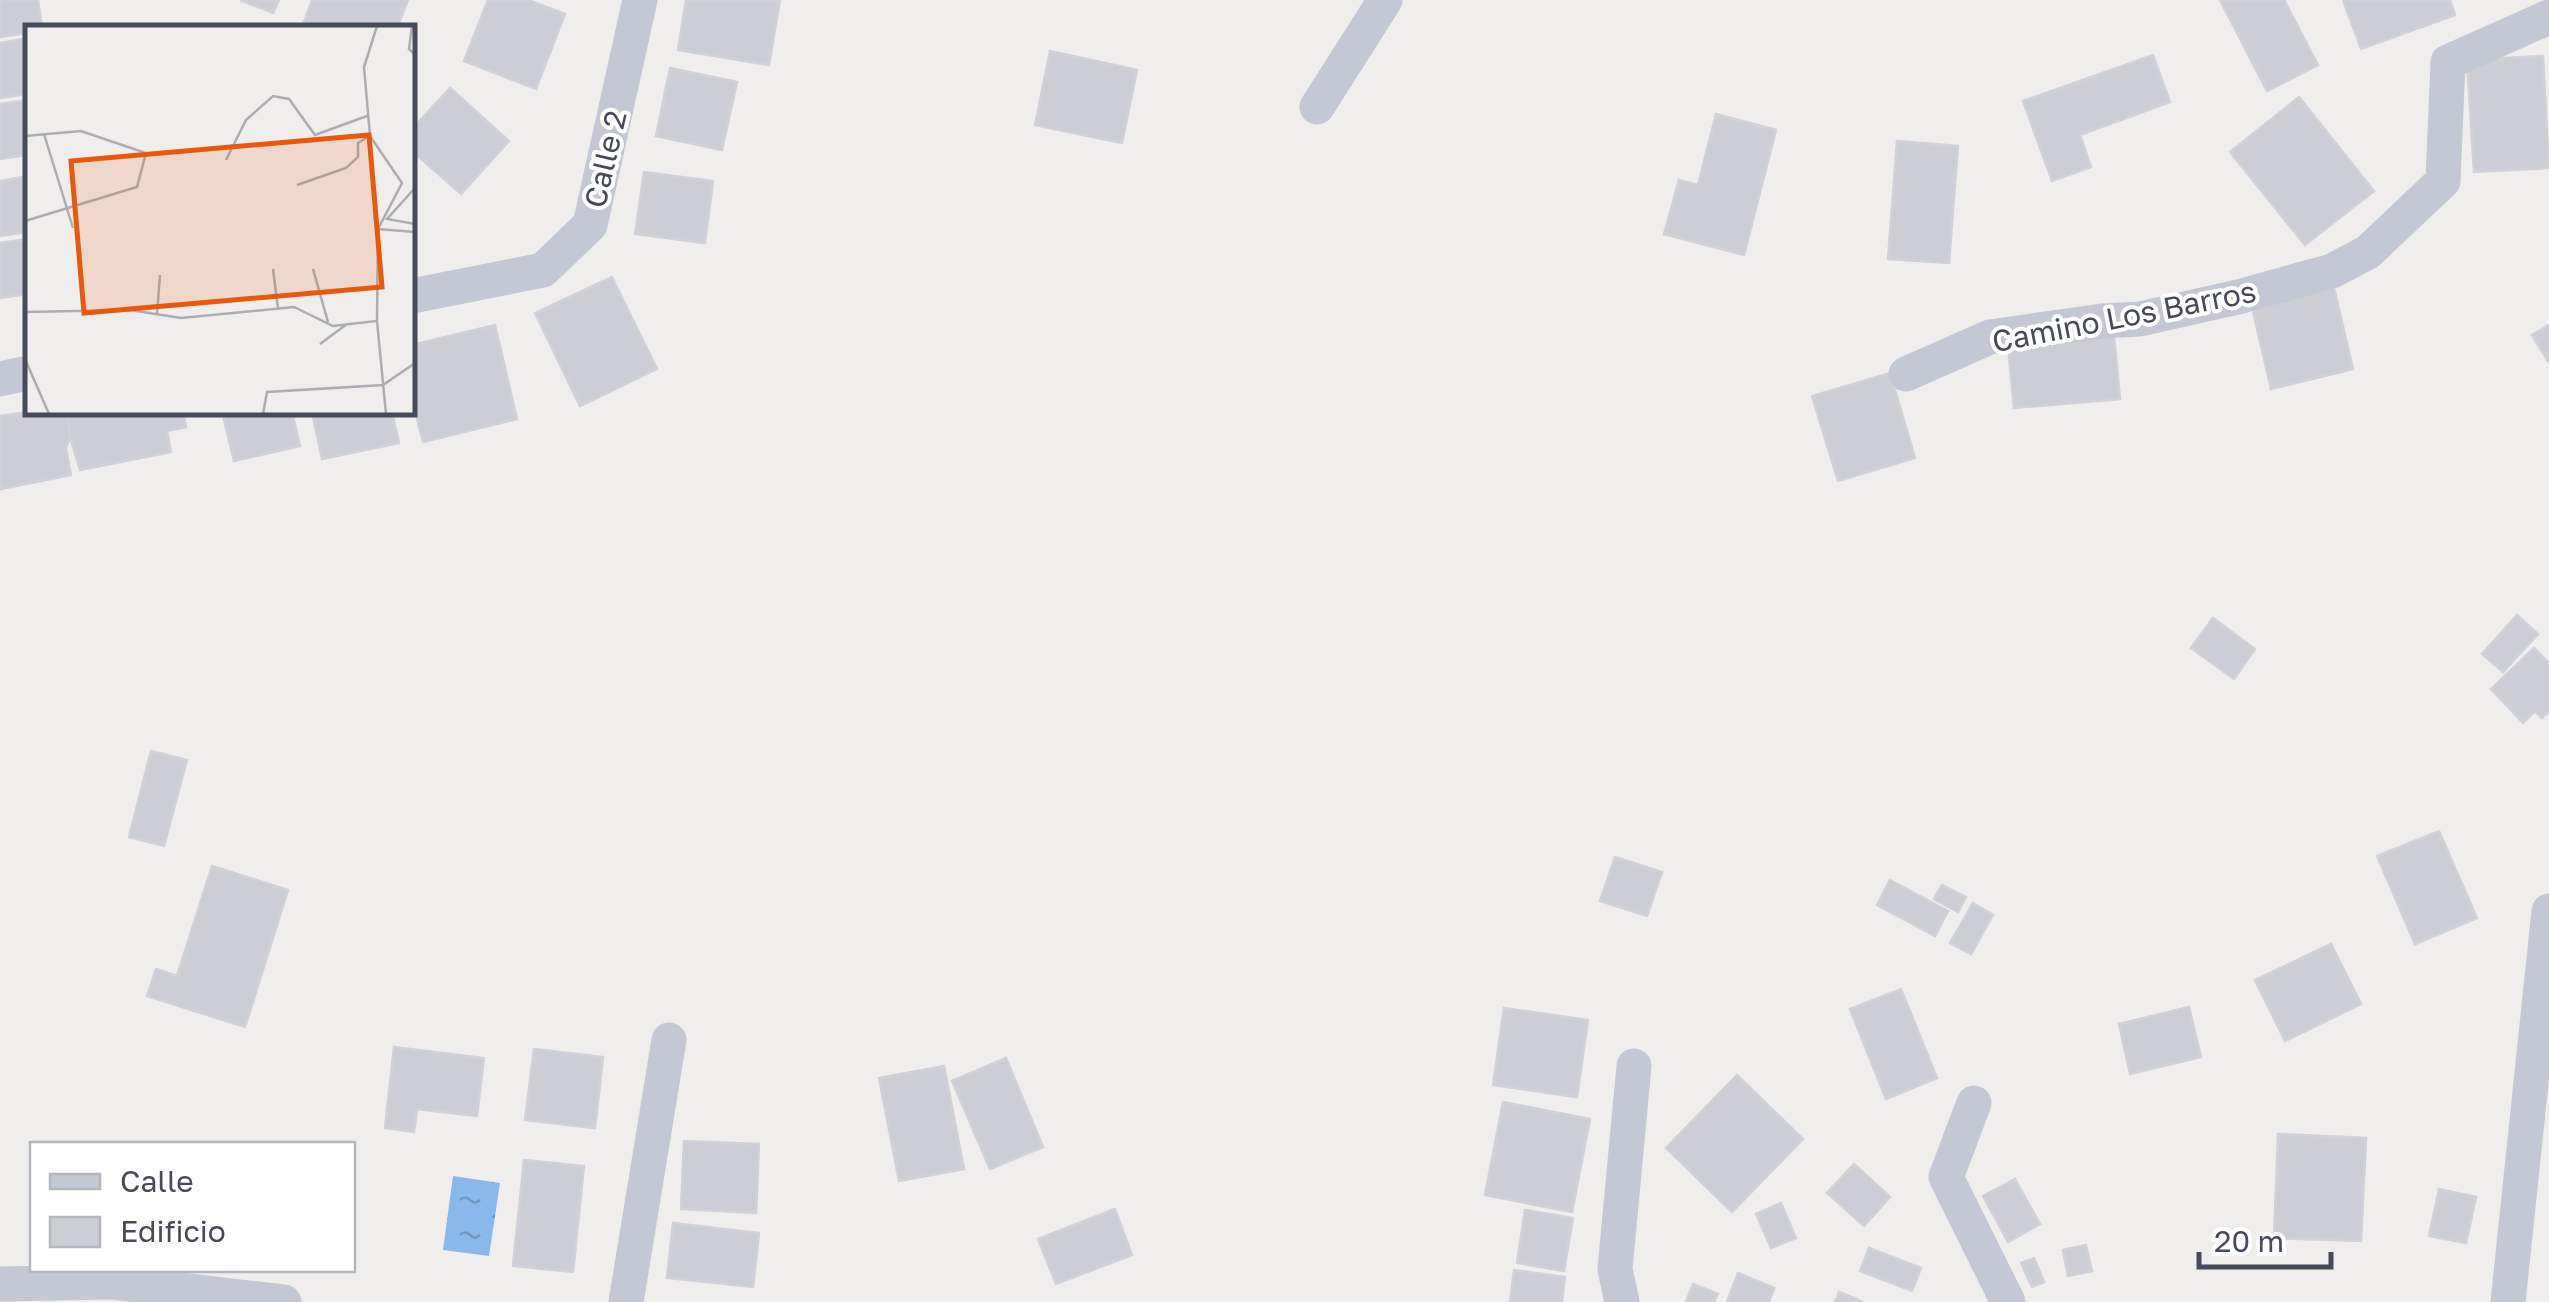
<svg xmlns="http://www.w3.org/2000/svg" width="2549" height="1302" font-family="'Golos Text',sans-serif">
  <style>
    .water { fill: url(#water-ripples) }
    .building { fill: #cdced5; stroke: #d1d1d9; stroke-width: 2.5 }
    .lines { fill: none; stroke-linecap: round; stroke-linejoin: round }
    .street { stroke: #c4c8d4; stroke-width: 35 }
    .labels { text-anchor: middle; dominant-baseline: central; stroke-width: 8; stroke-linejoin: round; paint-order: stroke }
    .street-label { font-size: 30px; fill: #464a5a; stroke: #fff }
    .inset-road { fill: none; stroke: #acacb2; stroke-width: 2.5 }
    .view { fill: #e8590c; fill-opacity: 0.15; stroke: #e8590c; stroke-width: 5 }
    .inset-edge { fill: none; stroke: #464a5a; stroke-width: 5 }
  </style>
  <defs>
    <pattern id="water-ripples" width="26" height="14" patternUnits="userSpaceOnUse" patternTransform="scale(2.5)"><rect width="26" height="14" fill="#8ab8ea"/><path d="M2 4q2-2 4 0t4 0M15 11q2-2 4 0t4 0" fill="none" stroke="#7398c1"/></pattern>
  </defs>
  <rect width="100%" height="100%" fill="#f0eeed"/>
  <path class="water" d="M453 1176 500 1183 489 1256 443 1250Z"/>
  <g class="building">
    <path d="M0 0H38L42 28H28V33L0 37Z"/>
    <path d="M240 0H279L273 13Z"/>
    <path d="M312 0H408L397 28H302Z"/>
    <path d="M488 0H528L565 14 536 89 464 61Z"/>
    <path d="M686 0H780L769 65 678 50Z"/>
    <path d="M2220 0H2284L2318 65 2267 91Z"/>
    <path d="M2343 0H2450L2455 15 2361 49Z"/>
    <path d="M28 38V94L0 98V43Z"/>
    <path d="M1050 51 1137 70 1122 143 1035 125Z"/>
    <path d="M2153 55 2170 102 2080 135 2091 167 2052 181 2023 101Z"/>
    <path d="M2543 56 2549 168 2474 172 2467 60Z"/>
    <path d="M670 68 737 82 722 150 656 136Z"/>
    <path d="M450 88 509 141 461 194 412 151V129Z"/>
    <path d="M2299 97 2374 191 2305 245 2230 152Z"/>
    <path d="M28 100V155L0 159V104Z"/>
    <path d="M1716 114 1776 130 1744 255 1664 234 1679 180 1698 185Z"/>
    <path d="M1897 141 1958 146 1949 263 1888 259Z"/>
    <path d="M644 172 713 181 705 243 635 234Z"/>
    <path d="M28 176V232L0 236V181Z"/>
    <path d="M28 239V294L0 298V243Z"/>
    <path d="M612 277 657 369 580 406 535 313Z"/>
    <path d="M2334 288 2353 369 2271 389 2252 307Z"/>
    <path d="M495 325 517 419 423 442 412 399V345Z"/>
    <path d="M2549 325V363L2532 335Z"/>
    <path d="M2114 336 2120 399 2014 408 2008 345Z"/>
    <path d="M1890 373 1915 458 1838 481 1812 396Z"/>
    <path d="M28 412H68L70 437 66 448 71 475 1 489 0 416Z"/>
    <path d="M68 412H183L186 427 167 431 171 452 80 470 70 437Z"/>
    <path d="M222 412H292L300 446 234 461Z"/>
    <path d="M312 412H392L399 443 322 459Z"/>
    <path d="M2517 615 2538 634 2503 672 2482 654Z"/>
    <path d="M2213 618 2255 649 2234 679 2191 648Z"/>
    <path d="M2534 648 2549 663V712L2542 718 2535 711 2523 723 2491 689Z"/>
    <path d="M151 751 187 760 164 846 129 837Z"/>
    <path d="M2439 831 2477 918 2415 944 2377 856Z"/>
    <path d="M1615 857 1662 872 1647 916 1600 901Z"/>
    <path d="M212 866 288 890 245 1027 147 996 156 969 177 976Z"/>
    <path d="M1890 880 1948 911 1935 936 1877 905Z"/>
    <path d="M1942 885 1966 897 1958 912 1934 899Z"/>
    <path d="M1973 903 1993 915 1971 954 1950 943Z"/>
    <path d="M2331 944 2361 1004 2285 1041 2255 980Z"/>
    <path d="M1901 989 1937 1078 1886 1099 1850 1009Z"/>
    <path d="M2189 1007 2201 1057 2130 1074 2119 1024Z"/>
    <path d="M1504 1008 1588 1020 1577 1097 1493 1085Z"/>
    <path d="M394 1047 484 1058 477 1116 417 1109 414 1132 385 1128Z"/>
    <path d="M534 1049 603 1057 595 1128 525 1120Z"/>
    <path d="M1006 1058 1043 1147 990 1169 952 1081Z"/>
    <path d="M944 1066 964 1169 899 1181 879 1078Z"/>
    <path d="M1737 1075 1803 1139 1732 1212 1666 1148Z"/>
    <path d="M1503 1102 1590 1119 1572 1212 1485 1195Z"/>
    <path d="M2278 1134 2366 1138 2361 1241 2274 1238Z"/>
    <path d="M684 1141 759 1144 756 1213 681 1209Z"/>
    <path d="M524 1160 584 1166 573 1272 513 1266Z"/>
    <path d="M1854 1164 1890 1197 1864 1226 1827 1193Z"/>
    <path d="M2015 1179 2040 1224 2008 1242 1983 1196Z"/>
    <path d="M2439 1189 2476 1197 2466 1243 2429 1236Z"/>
    <path d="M1781 1203 1796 1238 1771 1248 1756 1214Z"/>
    <path d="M1115 1209 1132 1255 1056 1284 1038 1239Z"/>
    <path d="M1525 1210 1573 1218 1564 1271 1517 1263Z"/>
    <path d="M673 1223 759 1233 753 1287 667 1278Z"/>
    <path d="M2086 1245 2092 1271 2068 1276 2063 1250Z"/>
    <path d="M1869 1248 1921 1268 1912 1291 1860 1271Z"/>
    <path d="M2034 1258 2044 1282 2032 1287 2021 1263Z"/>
    <path d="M1514 1270 1565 1277 1562 1302H1510Z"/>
    <path d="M1738 1273 1774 1288 1769 1302H1727Z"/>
    <path d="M1693 1284 1718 1294 1714 1302H1686Z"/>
    <path d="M1839 1292 1863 1302H1835Z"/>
  </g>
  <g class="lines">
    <g class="street">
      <path d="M1317 107 1385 0"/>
      <path d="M412 296 543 270 590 225 640 0"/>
      <path d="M1906 374 1990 337 2102 321 2140 319 2238 297 2332 271 2368 252 2443 181 2448 62 2549 17"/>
      <path d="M0 379 28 373"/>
      <path d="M1974 1103 1946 1177 2008 1302"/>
      <path d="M0 1284 112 1282 284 1302"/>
      <path d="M626 1302 669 1040"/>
      <path d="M1622 1302 1615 1269 1634 1066"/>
      <path d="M2508 1302 2549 911"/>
    </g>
  </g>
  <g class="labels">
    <g class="street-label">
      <text transform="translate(605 159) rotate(-77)">Calle 2</text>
      <text transform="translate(2124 316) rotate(-11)">Camino Los Barros</text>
    </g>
  </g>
  <g transform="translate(25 25)">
    <rect width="390" height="390" fill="#f0eeed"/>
    <path class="inset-road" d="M352 1 339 42 345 111 377 158 353 204 352 296 361 389M387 1 384 24 390 30M19 109 48 203M0 111 56 106 121 128 112 162 0 196M201 135 221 95 248 71 264 74 290 110 342 91M272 160 321 143 333 132V118L345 111M390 163 362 194 390 199M353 204 390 207M248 244 253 284M288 244 303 297M0 287 105 285 156 293 269 282 308 301 351 296M132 289 135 250M295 319 322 299M0 334 24 389M238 389 242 367 358 360 390 338"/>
    <path class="view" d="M344 110 357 262 59 288 46 136Z"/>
    <rect width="390" height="390" class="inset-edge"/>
  </g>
  <rect x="30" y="1142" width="325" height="130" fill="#ffffff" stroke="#b5b7bd" stroke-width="2.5"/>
  <rect x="50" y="1174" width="50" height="15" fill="#c4c8d4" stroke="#b5b7bd" stroke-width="2.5"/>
  <text x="120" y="1192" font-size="30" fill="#464a5a">Calle</text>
  <rect x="50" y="1217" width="50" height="30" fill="#cdced5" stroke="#b5b7bd" stroke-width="2.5"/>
  <text x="120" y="1242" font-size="30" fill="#464a5a">Edificio</text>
  <path d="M2199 1252v15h132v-15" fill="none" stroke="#464a5a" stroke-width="5"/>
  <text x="2214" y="1252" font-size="30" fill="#464a5a" stroke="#ffffff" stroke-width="8" paint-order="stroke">20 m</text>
</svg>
